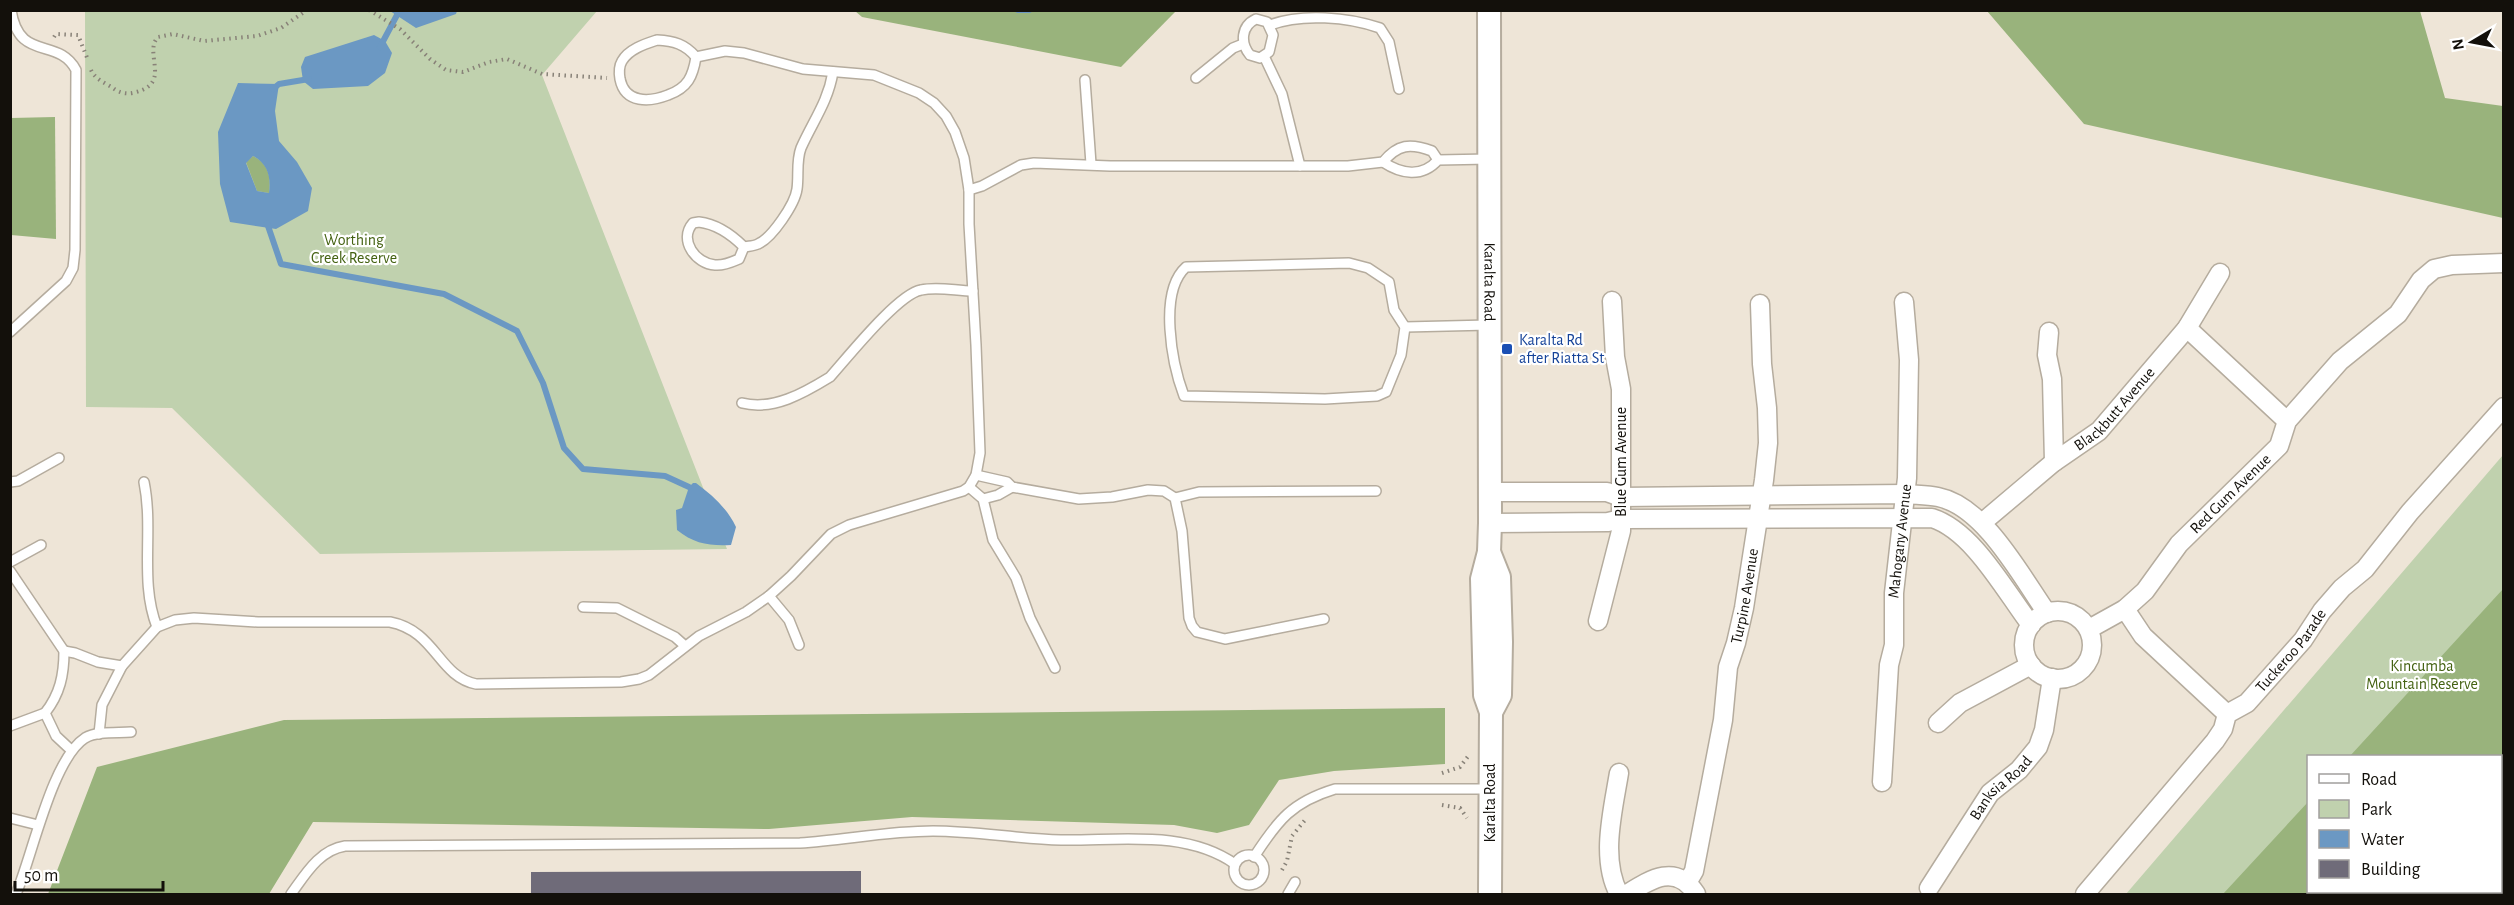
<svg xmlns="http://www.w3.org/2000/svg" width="2514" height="905" font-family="'Alegreya Sans',sans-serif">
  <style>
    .green { fill: #c0d1ae; fill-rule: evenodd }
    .forest { fill: #99b37c }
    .water { fill: #6b98c3; fill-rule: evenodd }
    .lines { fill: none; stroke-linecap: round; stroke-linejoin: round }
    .stream { stroke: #6b98c3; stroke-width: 6 }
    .building { fill: #6f6b79 }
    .service-casing { stroke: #b5ac9e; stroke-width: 12 }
    .minor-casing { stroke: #b5ac9e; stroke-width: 21 }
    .tertiary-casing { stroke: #b5ac9e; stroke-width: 26 }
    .path { stroke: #888278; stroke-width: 4; stroke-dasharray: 1.5 4.5; stroke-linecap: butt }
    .service { stroke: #fff; stroke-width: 9 }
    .minor { stroke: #fff; stroke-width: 18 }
    .tertiary { stroke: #fff; stroke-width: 22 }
    .transit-dot { fill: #1a4fb4; stroke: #fff; stroke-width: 2 }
    .labels { text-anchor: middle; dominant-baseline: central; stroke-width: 4.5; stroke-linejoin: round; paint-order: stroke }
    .park-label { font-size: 16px; fill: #446212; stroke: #fff }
    .street-label { font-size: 16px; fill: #13100b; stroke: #fff }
    .transit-label { font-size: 16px; fill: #164399; stroke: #fff; text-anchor: start }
  </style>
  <rect width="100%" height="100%" fill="#eee5d7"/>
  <g class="green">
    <path d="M85 11H597L542 75 727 549 320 554 172 408 86 407Z"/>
    <path d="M2503 455V894H2126ZM2308 756H2500V892H2308Z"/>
  </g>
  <g class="forest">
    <path d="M855 11H1176L1121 67 862 17Z"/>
    <path d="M1987 11H2420L2445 98 2503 106V218L2084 124Z"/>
    <path d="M55 117 56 239 11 235V118Z"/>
    <path d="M253 156C269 164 271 177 269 193L257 191 246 162Z"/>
    <path d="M2503 589V894H2223L2308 802V892H2500V756H2350Z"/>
    <path d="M1445 708V764L1334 771 1279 780 1249 825 1217 833 1174 825 912 817 769 829 313 822 269 894H48L97 767 284 720Z"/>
  </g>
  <g class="water">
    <path d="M390 11H457L456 14 416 28Z"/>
    <path d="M374 35 385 41 392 53 385 73 368 86 313 89 303 81 301 67 305 57Z"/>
    <path d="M238 83 279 84 275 111 279 141 297 162 312 188 308 211 276 229 230 222 220 184 218 132ZM253 156C268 164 271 177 269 193L257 191 246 163Z"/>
    <path d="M693 483H696C712 495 727 508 736 527L731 545C710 546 694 544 677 530L676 510 682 508 689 487Z"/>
  </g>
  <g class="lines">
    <g class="stream">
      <path d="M1018 10H1029"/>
      <path d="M380 47 397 15V10"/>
      <path d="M273 89 279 84 309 79"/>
      <path d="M267 223 281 264 444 294 517 331 543 383 564 448 583 469 665 476 689 487"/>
    </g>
  </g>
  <path class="building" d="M861 871V894H531V872Z"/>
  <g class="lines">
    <g class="service-casing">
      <g id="service">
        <path d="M1256 19 1267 22 1273 35 1269 52 1260 58 1250 55C1240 43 1241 26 1256 19Z"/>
        <path d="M1270 25C1302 13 1348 17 1380 28L1389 42 1399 89"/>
        <path d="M657 40C674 41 685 44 696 57 693 76 688 88 668 95 650 102 625 104 620 79 619 73 619 66 622 61 629 49 645 44 657 40Z"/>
        <path d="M1264 56 1282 94 1300 166"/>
        <path d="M1196 78 1233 48 1243 44"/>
        <path d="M1085 80 1091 164"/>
        <path d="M1383 162C1401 174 1422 178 1438 160L1489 159"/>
        <path d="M969 190 982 186 1021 165 1034 163 1110 166H1348L1383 162C1398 144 1410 143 1432 151L1438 160"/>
        <path d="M699 222C716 224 732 235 744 247L739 259C732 262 724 266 715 265 696 264 678 240 693 223Z"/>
        <path d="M744 247C749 246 754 246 758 244 772 238 795 204 797 189 799 175 796 161 801 148 813 121 828 102 833 72"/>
        <path d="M1349 263 1368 268 1389 282 1394 310 1405 327 1401 355 1386 392 1377 396 1325 399 1184 396C1172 364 1158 292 1186 267Z"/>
        <path d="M1405 327 1489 325"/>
        <path d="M10 332 66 281 73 268 75 250 76 70C58 36 19 63 11 10"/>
        <path d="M742 403C773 411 804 393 830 377 848 357 898 294 921 290 938 286 956 291 973 291"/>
        <path d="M976 475 1007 482 1012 487 1079 499 1112 497 1148 490 1164 491 1175 498 1182 531 1189 618 1192 626 1197 632 1225 639 1324 619"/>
        <path d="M10 482 18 481 59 458"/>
        <path d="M144 482C154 531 139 581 157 627"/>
        <path d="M969 487 983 499 993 540 1016 578 1030 618 1055 668"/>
        <path d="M1175 498 1199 492 1376 491"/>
        <path d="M983 499 998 495 1012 487"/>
        <path d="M10 562 41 545"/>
        <path d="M10 571 64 651C64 675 60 694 45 713L56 736 71 750"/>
        <path d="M769 596 789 620 799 645"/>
        <path d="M583 607 617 608 675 637 684 645"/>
        <path d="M64 651 75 653 98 662 122 666"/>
        <path d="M10 726 45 713"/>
        <path d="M99 734 102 705 122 666 157 627 175 620 194 618 258 622H390C436 631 438 676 476 684L621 682 639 679 649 675 699 636 746 612 769 596 791 576 831 534 849 525 963 491 969 487 976 475 980 453 976 345 969 224V190L964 158 955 132 946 116 934 103 919 93 874 75 803 69 744 53 725 51 696 57"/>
        <path d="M10 818 38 825"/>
        <circle cx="1249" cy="870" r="15"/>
        <path d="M1254 857C1278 820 1292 802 1335 789H1490"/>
        <path d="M16 894C32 857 52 759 85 738 97 731 116 733 131 732"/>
        <path d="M291 894C305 875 319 850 345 846L800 843C845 840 888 831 933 831 976 831 1018 839 1061 840 1118 841 1185 829 1235 864"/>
        <path d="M1288 894 1295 882"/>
      </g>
    </g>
    <g class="minor-casing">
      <g id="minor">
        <path d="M2187 328 2287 421"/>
        <path d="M2049 332 2047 355 2052 379 2054 462"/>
        <path d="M1490 492H1607L1621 497 1906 494C1916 495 1928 495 1938 497 1984 506 2021 576 2047 613"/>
        <path id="s1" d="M1983 522 2054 462 2099 431 2187 328 2220 273"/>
        <path d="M1490 523 1608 522 1621 519 1932 518C1973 531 2005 591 2031 625"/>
        <path d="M2125 609 2143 636 2227 714"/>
        <circle cx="2058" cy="645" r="34"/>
        <path d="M1598 621 1621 531V389L1615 357 1612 301"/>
        <path id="s2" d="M2089 629 2125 609 2145 591 2179 544 2279 446 2287 421 2340 361 2398 314 2421 280 2434 269 2452 265 2504 263"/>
        <path d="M1938 723 1960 703 2031 665"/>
        <path id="s3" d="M1882 782 1889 665 1894 645V593L1907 478 1909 360 1904 302"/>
        <path id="s4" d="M1687 883 1694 871 1723 720 1728 667 1736 643 1744 608 1764 480 1768 443 1767 408 1762 364 1760 304"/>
        <path id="s5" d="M1929 888 1990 793 2019 770 2038 747 2044 730 2052 678"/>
        <path d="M1619 894C1600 859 1613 810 1619 773"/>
        <path d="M1627 894C1651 879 1676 863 1696 894"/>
        <path id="s6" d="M2085 894 2215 741 2223 729 2227 714 2247 703 2303 640 2322 611 2342 588 2365 569 2410 512 2504 407"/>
      </g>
    </g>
    <g class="tertiary-casing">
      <g id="tertiary">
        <path id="s7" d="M1489 10 1490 523 1489 552 1482 579 1485 695 1491 712 1490 894"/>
        <path d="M1489 552 1499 577 1501 642 1500 695 1491 712"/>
      </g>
    </g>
    <g class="path">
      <path d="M369 10 400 29 430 59 446 70 463 72 489 62 507 59 542 74 607 78"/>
      <path d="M54 37 56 34 78 35 88 60"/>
      <path d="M91 70C95 79 105 83 113 88 119 93 128 95 136 92 172 83 143 53 158 37L173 34 204 41 257 36 281 28 307 10"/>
      <path d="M1442 773 1460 767 1469 755"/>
      <path d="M1442 805 1460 808 1467 818"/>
      <path d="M1282 870 1287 861 1292 836 1305 820"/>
    </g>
    <use href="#service" class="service"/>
    <use href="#minor" class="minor"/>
    <use href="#tertiary" class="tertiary"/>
  </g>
  <rect class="transit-dot" x="1501" y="343" width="12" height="12" rx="3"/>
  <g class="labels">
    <g class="park-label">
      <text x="354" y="240">Worthing<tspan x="354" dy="18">Creek Reserve</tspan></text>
      <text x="2422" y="666">Kincumba<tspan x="2422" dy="18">Mountain Reserve</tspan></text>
    </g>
    <g class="street-label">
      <text stroke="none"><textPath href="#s7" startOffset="272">Karalta Road</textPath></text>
      <text stroke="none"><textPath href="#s1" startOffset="174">Blackbutt Avenue</textPath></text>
      <text transform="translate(1621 462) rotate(-90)">Blue Gum Avenue</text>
      <text stroke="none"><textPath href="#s2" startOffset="198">Red Gum Avenue</textPath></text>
      <text stroke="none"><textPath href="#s3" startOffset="242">Mahogany Avenue</textPath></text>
      <text stroke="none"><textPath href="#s4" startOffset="294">Turpine Avenue</textPath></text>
      <text stroke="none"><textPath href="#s6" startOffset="322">Tuckeroo Parade</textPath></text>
      <text stroke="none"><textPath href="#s5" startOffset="124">Banksia Road</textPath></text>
      <text transform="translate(1490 803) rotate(-90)">Karalta Road</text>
    </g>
    <g class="transit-label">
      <text x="1519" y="340">Karalta Rd<tspan x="1519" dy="18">after Riatta St</tspan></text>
    </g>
  </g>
  <rect width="2514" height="905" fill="none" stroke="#13100b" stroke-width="24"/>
  <rect x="2307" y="755" width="195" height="138" fill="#ffffff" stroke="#a19f9d" stroke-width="1.5"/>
  <rect x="2319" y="774" width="30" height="9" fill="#ffffff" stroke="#a19f9d" stroke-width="1.5"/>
  <text x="2361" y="785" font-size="18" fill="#13100b">Road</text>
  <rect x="2319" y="800" width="30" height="18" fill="#c0d1ae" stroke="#a19f9d" stroke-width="1.5"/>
  <text x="2361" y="815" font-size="18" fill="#13100b">Park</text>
  <rect x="2319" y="830" width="30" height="18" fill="#6b98c3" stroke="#a19f9d" stroke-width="1.5"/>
  <text x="2361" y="845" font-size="18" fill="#13100b">Water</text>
  <rect x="2319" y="860" width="30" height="18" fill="#6f6b79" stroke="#a19f9d" stroke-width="1.5"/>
  <text x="2361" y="875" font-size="18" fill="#13100b">Building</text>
  <g transform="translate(2472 42) rotate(260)" stroke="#ffffff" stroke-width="4.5" paint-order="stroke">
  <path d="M0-4.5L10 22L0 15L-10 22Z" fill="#13100b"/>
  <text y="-9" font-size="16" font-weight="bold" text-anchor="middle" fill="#13100b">N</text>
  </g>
  <path d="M15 881v9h148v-9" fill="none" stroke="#13100b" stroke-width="3"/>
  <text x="24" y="881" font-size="18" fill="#13100b" stroke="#ffffff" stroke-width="4.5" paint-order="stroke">50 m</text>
</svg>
